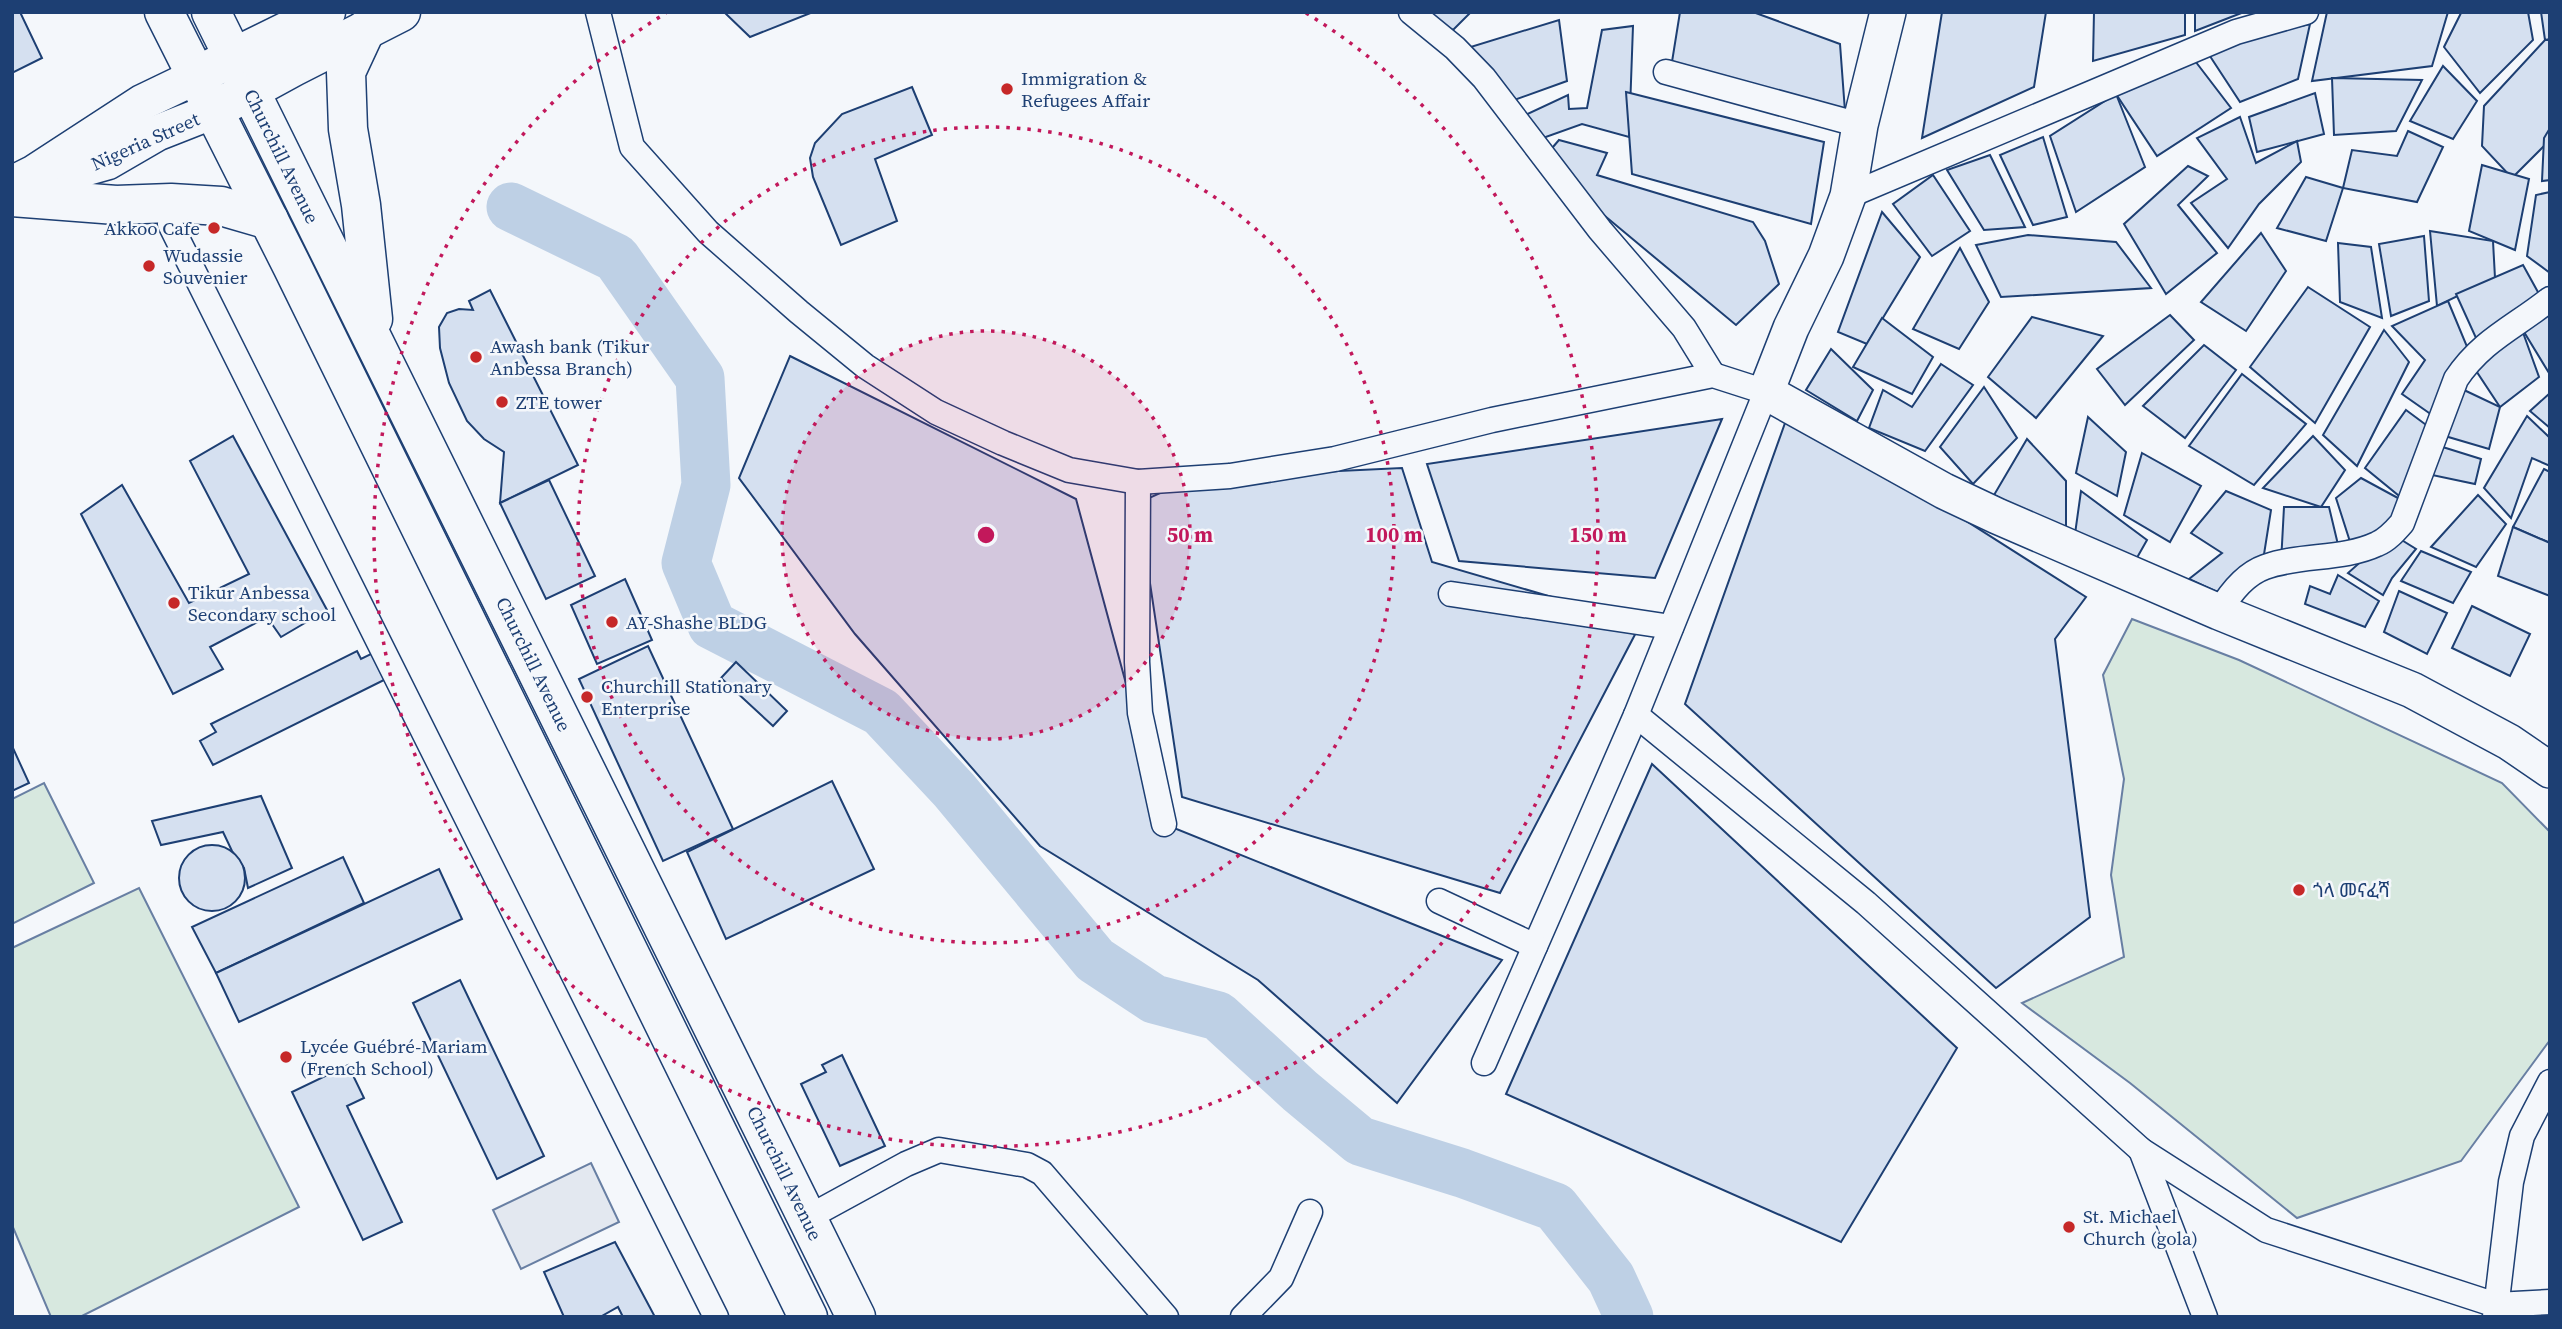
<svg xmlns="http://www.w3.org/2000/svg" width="2562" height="1329" font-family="'Source Serif 4','Noto Sans Ethiopic',serif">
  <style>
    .green { fill: #d7e8df; stroke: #687fa3; stroke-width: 2 }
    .parking { fill: #e3e8f0; stroke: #687fa3; stroke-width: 2 }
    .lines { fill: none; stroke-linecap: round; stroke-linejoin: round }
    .river { stroke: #bed0e5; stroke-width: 49 }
    .building { fill: #d5e0f0; stroke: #1d3f73; stroke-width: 2 }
    .street-casing { stroke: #1d3f73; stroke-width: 27 }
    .secondary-casing { stroke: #1d3f73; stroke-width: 38 }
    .primary-casing { stroke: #1d3f73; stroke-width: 41 }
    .street { stroke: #f4f7fb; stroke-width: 24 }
    .secondary { stroke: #f4f7fb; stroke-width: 35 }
    .primary { stroke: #f4f7fb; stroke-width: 38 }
    .ring { fill: none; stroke: #c2185b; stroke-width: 3.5; stroke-dasharray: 3.5 7 }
    .poi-dot { fill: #c62828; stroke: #f4f7fb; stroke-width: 2.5 }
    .labels { text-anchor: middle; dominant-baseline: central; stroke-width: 5; stroke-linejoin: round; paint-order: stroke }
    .poi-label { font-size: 19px; fill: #1d3f73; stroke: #f4f7fb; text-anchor: start }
    .street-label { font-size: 19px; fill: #1d3f73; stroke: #f4f7fb }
    .centre { fill: #c2185b; stroke: #f4f7fb; stroke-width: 3.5 }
    .ring-label { font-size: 21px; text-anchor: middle; font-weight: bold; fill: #c2185b; stroke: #f4f7fb; stroke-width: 5; stroke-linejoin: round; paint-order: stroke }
  </style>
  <rect width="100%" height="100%" fill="#f4f7fb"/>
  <g class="green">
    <path d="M2132 619 2239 660 2502 783 2550 832V1040L2461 1161 2297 1218 2130 1083 2022 1003 2124 957 2111 875 2124 779 2103 675Z"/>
    <path d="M44 783 94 883 12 924V799Z"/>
    <path d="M139 888 299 1207 80 1317H51L12 1225V948Z"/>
  </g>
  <path class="parking" d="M591 1163 619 1222 521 1269 493 1210Z"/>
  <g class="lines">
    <path class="river" d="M511 207 616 258 700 378 706 485 686 563 712 625 881 712 954 790 1095 960 1154 999 1218 1016 1300 1091 1360 1141 1462 1173 1555 1207 1611 1278 1629 1317"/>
  </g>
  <g class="building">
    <path d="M12 12H20L42 58 12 73Z"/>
    <path d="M724 12H813L750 37Z"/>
    <path d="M1424 12H1471L1453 30Z"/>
    <path d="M1680 12H1753L1840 44 1846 125 1671 68Z"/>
    <path d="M1942 12H2046L2034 87 1922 138Z"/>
    <path d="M2094 12H2185V35L2093 61Z"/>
    <path d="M2195 12H2244L2195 31Z"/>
    <path d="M2327 12H2448L2432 66 2312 81Z"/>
    <path d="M2528 12 2533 40 2480 93 2444 47 2461 13Z"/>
    <path d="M2541 12H2550V39L2545 40Z"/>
    <path d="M1559 20 1567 81 1503 104 1464 49Z"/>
    <path d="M2310 24 2298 79 2240 102 2204 47Z"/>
    <path d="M1633 26 1629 137 1582 124 1529 143 1519 118 1568 95 1569 109 1587 108 1602 30Z"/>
    <path d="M2545 40H2550V134L2544 146 2512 178 2482 146 2484 106Z"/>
    <path d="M2189 53 2231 108 2157 156 2116 94Z"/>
    <path d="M2443 66 2477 101 2453 139 2410 121Z"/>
    <path d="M2332 78 2422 80 2396 131 2334 135Z"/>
    <path d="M912 87 932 135 875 159 897 221 841 245 813 177 810 158 815 143 842 114Z"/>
    <path d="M1626 92 1824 142 1811 224 1632 174Z"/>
    <path d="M2315 93 2324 134 2257 152 2249 117Z"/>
    <path d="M2116 94 2145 167 2076 212 2050 136Z"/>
    <path d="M2240 117 2256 163 2297 141 2301 162 2259 204 2228 248 2191 203 2227 179 2197 138Z"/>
    <path d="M2550 128V180L2542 181 2544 138Z"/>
    <path d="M2408 131 2443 147 2417 202 2343 188 2352 150 2397 156Z"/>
    <path d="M2043 137 2067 217 2033 225 2000 155Z"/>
    <path d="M1559 140 1607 153 1597 175 1753 222 1765 241 1779 284 1736 325 1540 162Z"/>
    <path d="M1990 155 2025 227 1984 230 1947 170Z"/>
    <path d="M2482 165 2529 179 2515 250 2469 231Z"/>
    <path d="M2188 166 2208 176 2178 205 2217 253 2166 294 2124 224Z"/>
    <path d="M1933 175 1970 231 1932 256 1893 204Z"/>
    <path d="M2306 177 2343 188 2326 241 2277 228Z"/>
    <path d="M2550 192V273L2527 256 2536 195Z"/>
    <path d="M1882 212 1920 257 1867 344 1838 332Z"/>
    <path d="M2430 231 2493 241 2495 278 2437 306Z"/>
    <path d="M2261 233 2286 271 2246 331 2201 302Z"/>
    <path d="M2028 235 2116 242 2151 288 2001 297 1976 245Z"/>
    <path d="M2424 236 2429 301 2391 316 2379 244Z"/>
    <path d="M2338 243 2371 247 2382 318 2340 302Z"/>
    <path d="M1960 248 1989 302 1959 349 1913 329Z"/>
    <path d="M2523 265 2544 303 2481 349 2456 294Z"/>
    <path d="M2308 287 2370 327 2315 423 2250 367Z"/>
    <path d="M490 290 578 465 500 503 504 452 484 439 467 421 449 383 440 348 439 327 447 313 459 309 473 310 469 301Z"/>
    <path d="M2448 301 2468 349 2442 422 2402 394 2425 360 2392 326Z"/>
    <path d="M2550 307V373H2549L2521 327Z"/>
    <path d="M2170 315 2194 340 2125 405 2097 369Z"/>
    <path d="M2032 317 2103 336 2036 418 1988 377Z"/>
    <path d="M1882 318 1933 357 1912 394 1853 367Z"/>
    <path d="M2521 327 2539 377 2500 407 2469 360Z"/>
    <path d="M2384 330 2409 362 2357 466 2323 435Z"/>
    <path d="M2204 345 2236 370 2185 438 2143 406Z"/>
    <path d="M1831 349 1873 390 1857 421 1806 390Z"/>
    <path d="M790 356 1076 499 1164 824 1502 960 1397 1103 1258 980 1040 846 855 634 739 478Z"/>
    <path d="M1941 364 1973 385 1925 451 1869 428 1883 390 1912 407Z"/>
    <path d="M2242 374 2306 424 2254 485 2189 446Z"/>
    <path d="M1984 387 2017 438 1973 484 1940 447Z"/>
    <path d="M2464 390 2500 407 2489 449 2445 436Z"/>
    <path d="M2550 393V428L2530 411Z"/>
    <path d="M1790 409 2086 597 2055 639 2090 917 1996 988 1685 704Z"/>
    <path d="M2406 410 2437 433 2409 504 2365 468Z"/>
    <path d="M2527 416 2550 438V466L2532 458 2511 518 2484 488Z"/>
    <path d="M2088 417 2126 452 2117 496 2076 473Z"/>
    <path d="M1722 419 1655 578 1459 561 1427 464Z"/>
    <path d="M233 436 327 610 281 637 267 617 210 647 223 669 173 694 81 514 122 485 189 603 249 574 190 461Z"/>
    <path d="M2313 436 2345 470 2321 507 2263 488Z"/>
    <path d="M2027 439 2066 481V532L1994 495Z"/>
    <path d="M2433 444 2481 459 2475 484 2432 475Z"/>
    <path d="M2142 453 2201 486 2170 542 2124 515Z"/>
    <path d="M1402 468 1432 562 1641 623 1500 893 1182 797 1138 503 1193 478Z"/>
    <path d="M2544 469 2550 472V543L2513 527Z"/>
    <path d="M2361 478 2409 504 2353 551 2336 498Z"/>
    <path d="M549 480 595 576 546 599 500 503Z"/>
    <path d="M2081 491 2147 540 2134 563 2074 541Z"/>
    <path d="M2226 491 2271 510 2262 567 2228 597 2189 579 2222 553 2191 533Z"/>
    <path d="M2478 495 2506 524 2476 567 2431 547Z"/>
    <path d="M2284 507H2329L2340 553 2281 563Z"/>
    <path d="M2513 527 2550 543V596L2498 576Z"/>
    <path d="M2392 534 2416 549 2392 578 2383 595 2348 573Z"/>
    <path d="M2421 551 2471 572 2453 603 2401 581Z"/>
    <path d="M2338 575 2379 601 2365 627 2305 604 2310 586 2330 594Z"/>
    <path d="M625 579 652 640 597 664 571 605Z"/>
    <path d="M2399 591 2447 613 2427 654 2384 632Z"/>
    <path d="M2472 606 2530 634 2510 676 2452 648Z"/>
    <path d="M648 646 733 829 663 861 579 679Z"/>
    <path d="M357 651 361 659 375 652 388 678 213 765 200 741 216 732 211 724Z"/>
    <path d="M736 662 787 711 773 726 721 678Z"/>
    <path d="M12 746 29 783 12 791Z"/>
    <path d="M1652 764 1957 1048 1841 1242 1506 1094Z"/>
    <path d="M832 781 874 869 726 939 687 852Z"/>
    <path d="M261 796 292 868 248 888 244 868 232 851 223 832 161 845 152 821Z"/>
    <circle cx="212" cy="878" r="33"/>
    <path d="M343 857 364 903 216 973 192 927Z"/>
    <path d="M439 869 462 919 239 1022 216 973Z"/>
    <path d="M460 980 544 1156 497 1179 413 1003Z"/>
    <path d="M842 1055 885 1146 840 1166 801 1084 826 1072 822 1065Z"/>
    <path d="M348 1065 364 1098 347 1106 402 1222 363 1240 292 1092Z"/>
    <path d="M615 1242 655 1317H623L618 1307 600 1317H564L544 1272Z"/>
  </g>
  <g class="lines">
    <g class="street-casing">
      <g id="street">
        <path d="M598 12 632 147 708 232 799 312 865 366 936 412 1003 443 1069 470 1138 482 1230 476 1335 459 1492 420 1713 375 1766 392 1636 715 1484 1063"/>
        <path d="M1411 12 1455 48 1484 78 1600 230 1684 328 1713 375"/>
        <path d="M1666 72 1860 125"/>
        <path d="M1848 196 2236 32 2306 12"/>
        <path d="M170 224 716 1317"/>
        <path d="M1138 482 1137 662 1140 713 1164 824"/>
        <path d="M1451 594 1671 627"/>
        <path d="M2219 612C2229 595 2245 574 2265 567 2300 554 2343 560 2377 544 2387 540 2395 531 2402 523L2456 379C2482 340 2515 327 2550 299"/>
        <path d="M1636 715 1866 903 2141 1150 2266 1230 2496 1305 2550 1302"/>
        <path d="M1439 901 1535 946"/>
        <path d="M2141 1150 2205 1317"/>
        <path d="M807 1218 906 1164 939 1150 1027 1165 1042 1173 1166 1317"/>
        <path d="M1243 1317 1281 1278 1310 1212"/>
        <path d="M2495 1317 2511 1182 2522 1136 2550 1082"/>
      </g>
    </g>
    <g class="secondary-casing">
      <g id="secondary">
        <path d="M1888 12 1860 125 1848 196 1826 256 1791 328 1766 392 1944 491 1997 516 2219 612 2412 690 2509 742 2550 770"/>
        <path d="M41 173H68L107 162 157 133 213 111"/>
        <path d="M12 184 34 173 143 102 195 77"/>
      </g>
    </g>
    <g class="primary-casing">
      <g id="primary">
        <path d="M164 12 292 266 808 1317"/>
        <path d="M211 12 856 1317"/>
        <path d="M366 29 346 72 348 129 361 205 373 319"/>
        <path d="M212 68 326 12"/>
        <path d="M229 102 293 67 401 12"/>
        <path d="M12 197 116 205 171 203 221 206 269 220"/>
      </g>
    </g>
    <use href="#street" class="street"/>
    <use href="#secondary" class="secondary"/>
    <use href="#primary" class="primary"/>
  </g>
  <circle cx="986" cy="535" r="204" fill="#c2185b" fill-opacity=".12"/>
  <g class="ring">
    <circle cx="986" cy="535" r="204"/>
    <circle cx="986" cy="535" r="408"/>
    <path d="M1306 13A612 612 0 1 1 666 13"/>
  </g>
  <g class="poi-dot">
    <circle cx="1007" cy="89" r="7"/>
    <circle cx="214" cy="228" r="7"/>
    <circle cx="149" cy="266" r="7"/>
    <circle cx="476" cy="357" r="7"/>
    <circle cx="502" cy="402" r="7"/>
    <circle cx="174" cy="603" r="7"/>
    <circle cx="612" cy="622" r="7"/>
    <circle cx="587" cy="697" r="7"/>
    <circle cx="2299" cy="890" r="7"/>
    <circle cx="286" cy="1057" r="7"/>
    <circle cx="2069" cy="1227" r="7"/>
  </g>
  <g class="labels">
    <g class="poi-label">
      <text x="1021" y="78">Immigration &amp;<tspan x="1021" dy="22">Refugees Affair</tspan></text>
      <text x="200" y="228" text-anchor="end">Akkoo Cafe</text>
      <text x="163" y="255">Wudassie<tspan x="163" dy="22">Souvenier</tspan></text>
      <text x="490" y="346">Awash bank (Tikur<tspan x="490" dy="22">Anbessa Branch)</tspan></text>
      <text x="516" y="402">ZTE tower</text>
      <text x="188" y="592">Tikur Anbessa<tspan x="188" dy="22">Secondary school</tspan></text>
      <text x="626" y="622">AY-Shashe BLDG</text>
      <text x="601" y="686">Churchill Stationary<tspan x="601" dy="22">Enterprise</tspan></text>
      <text x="2313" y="890">ጎላ መናፈሻ</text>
      <text x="300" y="1046">Lycée Guébré-Mariam<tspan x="300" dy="22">(French School)</tspan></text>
      <text x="2083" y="1216">St. Michael<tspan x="2083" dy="22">Church (gola)</tspan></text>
    </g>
    <g class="street-label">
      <text transform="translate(145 141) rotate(-24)">Nigeria Street</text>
      <text transform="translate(282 156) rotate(64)">Churchill Avenue</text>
      <text transform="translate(534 664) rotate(64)">Churchill Avenue</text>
      <text transform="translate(785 1173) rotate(64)">Churchill Avenue</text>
    </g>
  </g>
  <circle cx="986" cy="535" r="10" class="centre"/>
  <g class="ring-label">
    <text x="1190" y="542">50 m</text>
    <text x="1394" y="542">100 m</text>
    <text x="1598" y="542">150 m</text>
  </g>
  <rect width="2562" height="1329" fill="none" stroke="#1d3f73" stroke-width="28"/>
</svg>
